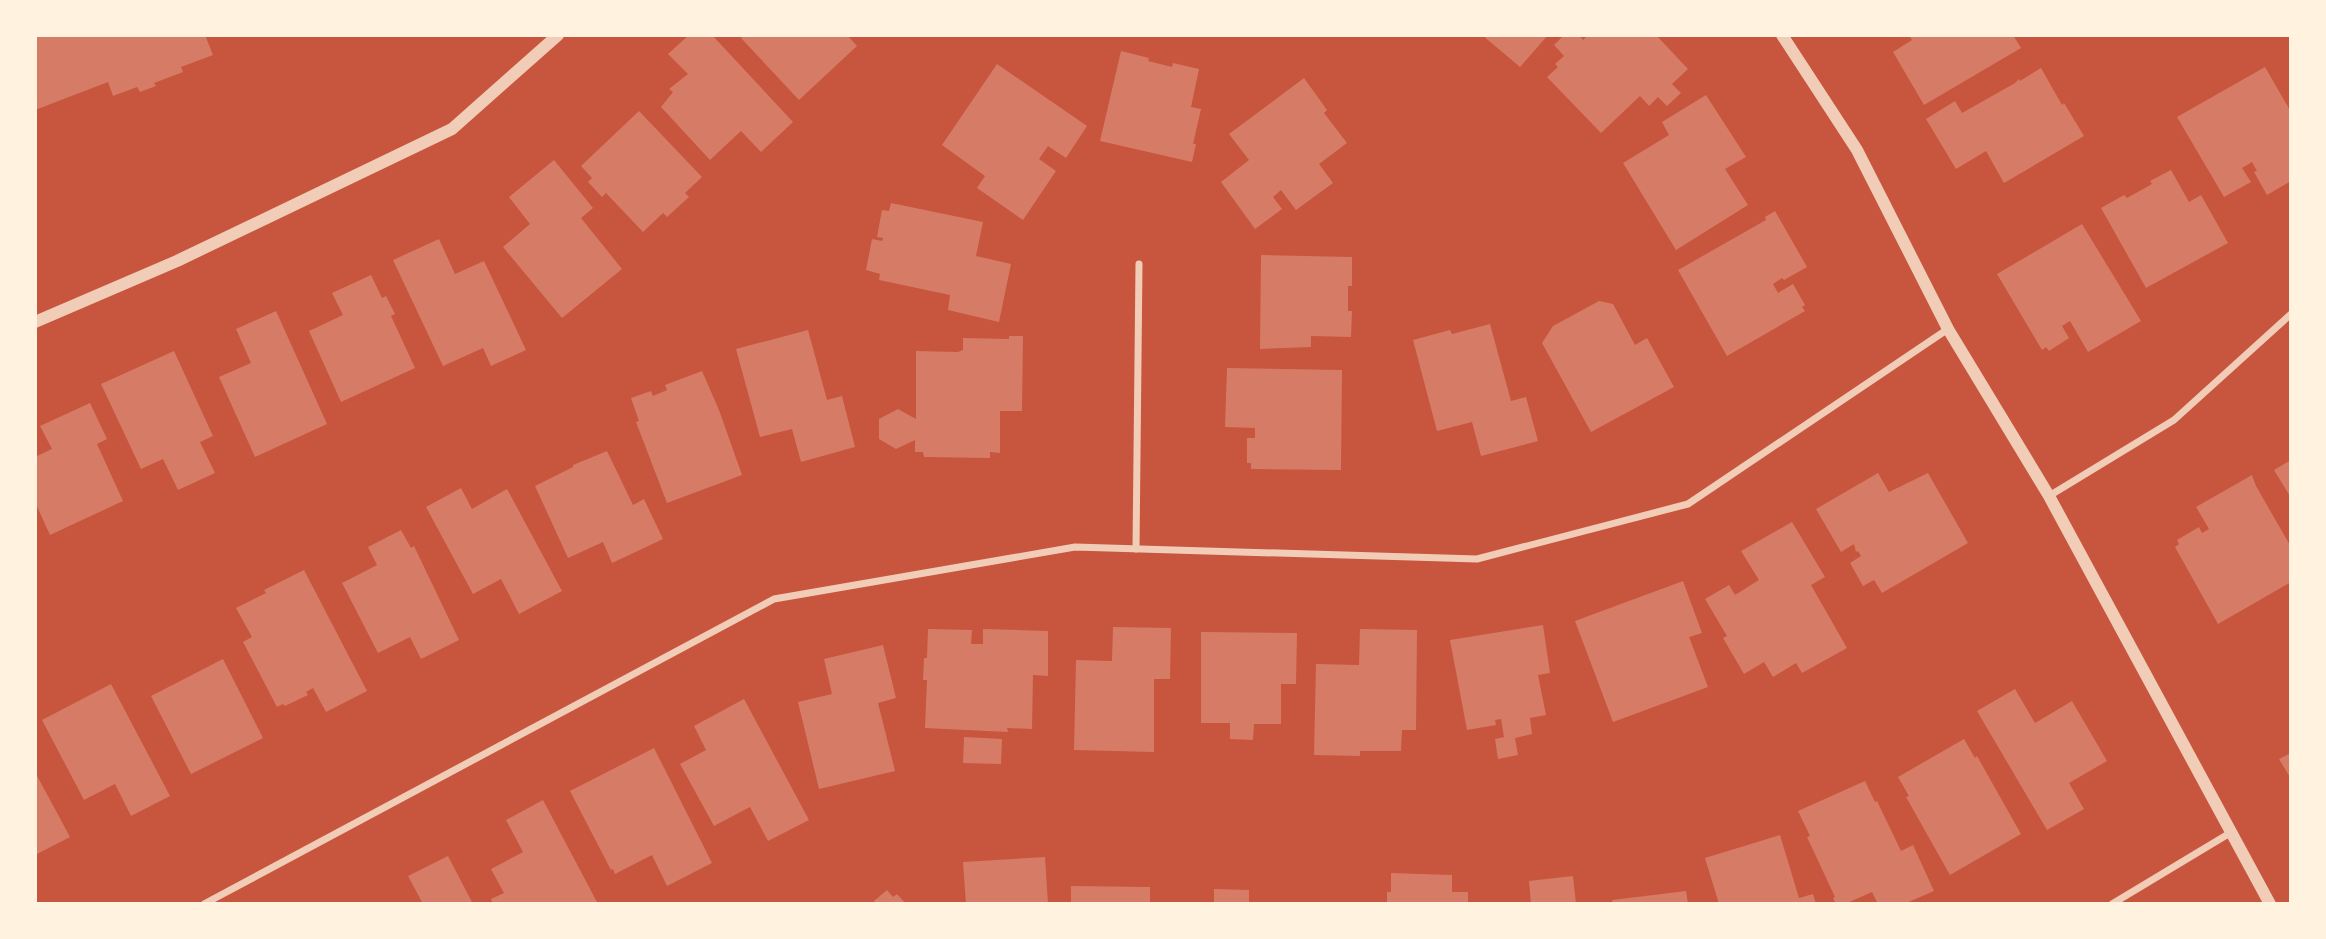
<svg xmlns="http://www.w3.org/2000/svg" width="2326" height="939" font-family="Figtree,sans-serif">
  <style>
    .building { fill: #d67c66 }
    .lines { fill: none; stroke-linecap: round; stroke-linejoin: round }
    .minor { stroke: #f1ccb7; stroke-width: 7 }
    .tertiary { stroke: #f1ccb7; stroke-width: 12 }
  </style>
  <rect width="100%" height="100%" fill="#c8553d"/>
  <g class="building">
    <path d="M35 35H205L213 55 181 67 183 72 154 83 156 86 140 92 137 87 113 96 108 82 35 110Z"/>
    <path d="M689 35H712L793 122 761 152 741 131 710 160 661 107 673 92 669 89 688 74 668 54Z"/>
    <path d="M744 35H847L857 46 799 100 741 38Z"/>
    <path d="M1482 35H1548L1520 67Z"/>
    <path d="M1564 35H1579L1583 40 1588 35H1656L1688 69 1672 84 1681 93 1667 106 1658 97 1649 106 1640 96 1601 133 1547 77 1558 67 1555 64 1564 56 1554 45Z"/>
    <path d="M1909 35H2013L2021 48 1924 105 1893 52 1912 40Z"/>
    <path d="M1121 51 1149 58 1148 61 1172 67 1173 63 1199 69 1191 107 1201 109 1193 144H1196L1192 162 1100 141Z"/>
    <path d="M997 64 1087 126 1066 158 1048 146 1039 159 1056 171 1023 220 977 188 985 176 942 145Z"/>
    <path d="M2265 67 2291 112V181L2267 195 2254 172 2257 171 2252 162 2242 168 2251 182 2224 197 2177 117Z"/>
    <path d="M2041 68 2062 105 2064 103 2084 136 2004 183 1986 151 1956 169 1926 119 1955 101 1962 113 2015 83 2019 79 2020 81Z"/>
    <path d="M1304 78 1327 110 1324 113 1347 143 1319 164 1333 183 1296 210 1281 190 1273 197 1282 209 1255 229 1221 182 1249 160 1229 134Z"/>
    <path d="M1706 95 1746 157 1725 169 1748 205 1676 250 1623 163 1669 135 1662 122Z"/>
    <path d="M639 111 702 177 685 193 689 197 667 217 663 213 643 232 606 193 602 197 588 182 592 178 581 166Z"/>
    <path d="M554 160 593 208 581 218 622 269 562 318 503 247 530 224 509 197Z"/>
    <path d="M2171 170 2189 202 2201 195 2228 243 2146 288 2101 208 2124 195 2127 198 2152 184 2150 181Z"/>
    <path d="M891 203 983 222 976 256 1011 264 999 322 948 310 950 295 879 280 880 274 866 270 872 239 882 241 883 238 877 237 882 210 889 211Z"/>
    <path d="M1775 211 1807 267 1784 280 1782 278 1773 284 1778 293 1793 284 1805 305 1802 307 1805 311 1727 356 1678 270 1766 220 1765 217Z"/>
    <path d="M2082 224 2141 321 2088 352 2070 321 2062 326 2069 338 2049 351 2046 347 2042 350 1997 274Z"/>
    <path d="M439 239 455 274 484 261 526 350 491 366 483 348 443 366 393 260Z"/>
    <path d="M1261 255 1352 257V286H1348V311H1352L1351 337 1311 336V347L1260 349Z"/>
    <path d="M371 275 382 298 386 296 395 314 391 316 415 368 341 402 309 331 343 315 332 293Z"/>
    <path d="M1599 301 1613 304 1635 345 1647 338 1674 387 1591 432 1542 343 1553 326Z"/>
    <path d="M276 311 327 424 255 457 219 377 251 363 236 329Z"/>
    <path d="M1490 324 1511 401 1526 397 1538 441 1481 456 1472 422 1437 431 1413 340 1450 330 1452 334Z"/>
    <path d="M808 330 827 400 842 396 855 447 801 462 792 429 760 437 736 349Z"/>
    <path d="M1009 336H1023L1022 411H1000V453L990 452V458L924 457 923 452H915V440L896 449 879 439V419L898 409 916 419V351L958 352 963 350V338L1009 339Z"/>
    <path d="M174 351 213 436 200 442 215 473 178 490 163 459 141 469 101 384Z"/>
    <path d="M1227 368 1342 370 1341 470 1251 469V463H1247V438H1255V428L1225 427Z"/>
    <path d="M702 371 719 410 742 475 667 503 636 422 639 421 631 398 651 391 653 396 667 390 665 385Z"/>
    <path d="M90 403 107 439 97 444 123 501 50 535 35 502V457L52 449 40 426Z"/>
    <path d="M607 451 633 505 644 499 663 539 612 563 603 542 568 558 535 486 573 467V465Z"/>
    <path d="M2291 460V498L2274 470Z"/>
    <path d="M1878 473 1889 492 1928 473 1968 543 1882 593 1874 580 1863 586 1850 563 1861 556 1858 551 1856 552 1854 544 1841 552 1816 509Z"/>
    <path d="M2252 475 2256 486 2291 547V582L2218 624 2175 547 2179 544 2177 540 2199 527 2202 533 2209 529 2196 507Z"/>
    <path d="M461 488 472 509 507 489 562 591 519 614 501 579 473 594 426 507Z"/>
    <path d="M1792 522 1825 577 1811 585 1847 648 1802 673 1796 663 1773 677 1764 662 1744 674 1723 638 1727 636 1705 599 1729 585 1735 595 1759 580 1741 551Z"/>
    <path d="M401 530 411 548 414 546 459 640 421 659 410 637 378 653 342 583 377 565 368 547Z"/>
    <path d="M304 570 367 691 326 712 313 688 306 692 308 695 285 706 283 704 277 707 243 642 252 637 236 608 266 593 264 590Z"/>
    <path d="M1683 581 1702 633 1689 637 1708 687 1613 722 1575 621Z"/>
    <path d="M1543 625 1550 673 1538 675 1546 715 1530 718 1532 734 1515 738 1518 755 1498 759 1495 739 1504 737 1501 719 1495 720 1496 725 1467 730 1450 640Z"/>
    <path d="M1113 627 1171 628 1170 679H1154V752L1074 750 1076 660 1112 661Z"/>
    <path d="M928 629 972 630 971 644H983V629L1048 631V676L1033 675 1032 729 1007 728 1008 732 925 728 927 680H923L924 658H927Z"/>
    <path d="M1360 629 1417 630 1416 730H1402L1401 751H1360V756L1314 755 1316 664 1359 665Z"/>
    <path d="M1201 632 1297 633 1296 684H1281V724H1254L1253 740 1230 739V723H1201Z"/>
    <path d="M883 645 896 698 878 703 895 771 819 789 798 702 832 694 824 659Z"/>
    <path d="M223 659 263 738 191 774 151 696Z"/>
    <path d="M111 684 170 796 131 816 115 784 84 800 42 720Z"/>
    <path d="M2015 689 2035 723 2072 701 2107 761 2069 783 2084 809 2047 830 1977 711Z"/>
    <path d="M744 699 809 820 768 841 750 807 714 826 680 764 706 750 694 726Z"/>
    <path d="M964 737 1002 739 1001 764 963 763Z"/>
    <path d="M1964 739 1975 758 1977 756 2021 834 1950 875 1906 797 1909 796 1898 777Z"/>
    <path d="M654 748 712 863 667 886 652 855 615 874 613 869 611 870 570 791Z"/>
    <path d="M2291 753V779L2279 759Z"/>
    <path d="M35 772 70 837 35 855Z"/>
    <path d="M1865 781 1875 802 1877 801 1901 851 1913 845 1934 891 1904 904H1878L1872 892 1845 904H1836L1833 898 1835 897 1807 837 1810 836 1798 811Z"/>
    <path d="M543 800 598 904H493L491 899 504 893 491 869 523 852 506 820Z"/>
    <path d="M1780 835 1799 898 1813 894 1816 904H1719L1705 858Z"/>
    <path d="M448 856 473 904H423L408 876Z"/>
    <path d="M1045 857 1048 904H966L963 862Z"/>
    <path d="M1391 873 1452 875V892H1468V904H1387V892H1391Z"/>
    <path d="M1573 876 1576 904H1531L1529 881Z"/>
    <path d="M1071 886 1150 887V904H1071Z"/>
    <path d="M1214 889 1249 890V904H1214Z"/>
    <path d="M887 890 893 897 897 894 906 904H876L874 901Z"/>
    <path d="M1686 891 1688 904H1613L1612 900Z"/>
  </g>
  <g class="lines">
    <g class="minor">
      <path d="M2049 496 2174 420 2291 314"/>
      <path d="M1136 549 1139 264"/>
      <path d="M204 904 774 599 1075 547 1477 559 1688 504 1948 329"/>
      <path d="M2112 904 2230 833"/>
    </g>
    <g class="tertiary">
      <path d="M1782 35 1857 150 1948 329 2049 496 2270 904"/>
      <path d="M35 322 177 261 452 129 558 35"/>
    </g>
  </g>
  <rect width="2326" height="939" fill="none" stroke="#fff3e0" stroke-width="74"/>
</svg>
